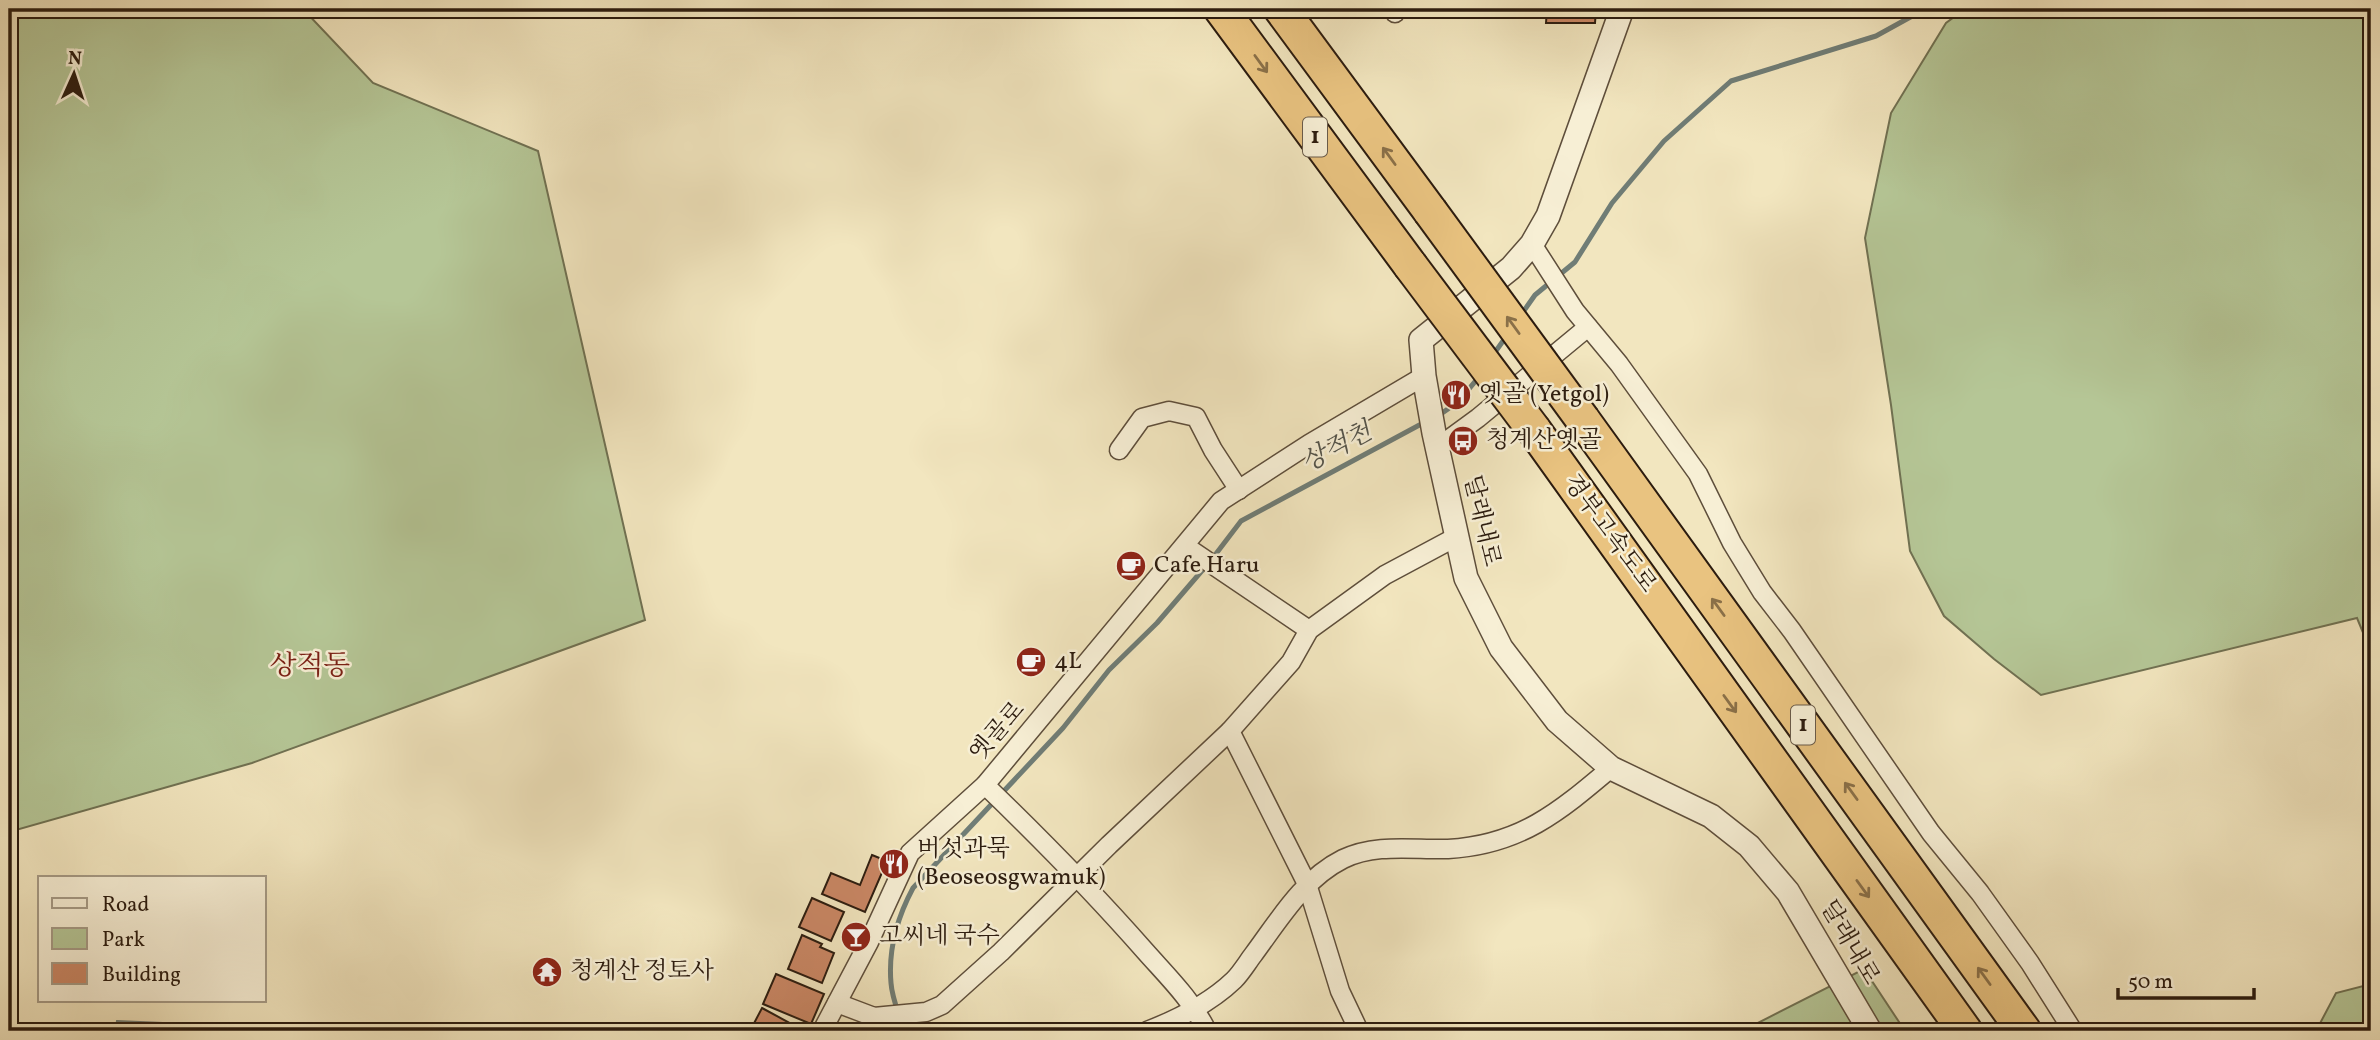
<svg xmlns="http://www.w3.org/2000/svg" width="2380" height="1040" font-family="Vollkorn,'Noto Serif KR',serif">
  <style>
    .green { fill: #b5c696; stroke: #707152; stroke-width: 2 }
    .water { fill: #9ebdba; stroke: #707d76; stroke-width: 2 }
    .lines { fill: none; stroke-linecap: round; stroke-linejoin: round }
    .stream { stroke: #707d76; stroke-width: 5 }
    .building { fill: #ca8765; stroke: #2c1c0f; stroke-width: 2 }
    .minor-casing { stroke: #5e4e3b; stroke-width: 21 }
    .tertiary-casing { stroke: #5e4e3b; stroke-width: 26 }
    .motorway-casing { stroke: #2c1c0f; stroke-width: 37 }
    .minor { stroke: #f7efd5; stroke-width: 18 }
    .tertiary { stroke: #f7efd5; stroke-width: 23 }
    .motorway { stroke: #e9c380; stroke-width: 33 }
    .motorway-bridge-casing { stroke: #2c1c0f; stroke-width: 37; stroke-linecap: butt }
    .motorway-bridge { stroke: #e9c380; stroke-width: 33 }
    .oneway { stroke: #8a7048 }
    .labels { text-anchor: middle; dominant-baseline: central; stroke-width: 5; stroke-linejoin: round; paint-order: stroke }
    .shield { fill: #f7efd5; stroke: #695b4a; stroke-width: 2 }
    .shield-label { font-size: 23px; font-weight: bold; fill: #2c1c0f }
    .poi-label { font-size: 24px; fill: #2c1c0f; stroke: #f7efd5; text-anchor: start }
    .street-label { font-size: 24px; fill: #2c1c0f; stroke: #f7efd5 }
    .water-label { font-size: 26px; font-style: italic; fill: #54544b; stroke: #f7efd5 }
    .quarter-label { font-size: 28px; fill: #7a1f14; stroke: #f7efd5 }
  </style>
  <rect width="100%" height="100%" fill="#f2e6bf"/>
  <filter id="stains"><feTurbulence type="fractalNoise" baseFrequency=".00286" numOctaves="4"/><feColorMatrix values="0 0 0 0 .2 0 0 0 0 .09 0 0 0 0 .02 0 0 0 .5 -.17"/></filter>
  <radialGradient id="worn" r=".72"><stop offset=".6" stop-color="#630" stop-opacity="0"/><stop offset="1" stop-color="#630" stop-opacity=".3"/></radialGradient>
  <g class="green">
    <path d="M9 9H303L373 83 538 151 645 620 252 763 9 832Z"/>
    <path d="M1965 9H2371V652L2357 618 2041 695 1994 659 1944 616 1910 551 1891 405 1865 238 1891 113 1946 23Z"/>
    <path d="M1864 969 1905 1031H1742Z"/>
    <path d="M2371 984V1031H2316L2336 993Z"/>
  </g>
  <path class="water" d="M117 1021 209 1025 235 1031H115Z"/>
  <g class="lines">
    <g class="stream">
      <path d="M1521 315 1535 295 1575 262 1612 203 1664 141 1731 81 1876 36 1925 9"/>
      <path d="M1493 355 1508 334"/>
      <path d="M1437 416C1454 407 1469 390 1480 375"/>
      <path d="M1212 559 1241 521 1425 422"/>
      <path d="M904 1031C900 1016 892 999 891 983 888 949 897 918 913 888L1063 728 1109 670 1157 623 1206 566"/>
    </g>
  </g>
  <g class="building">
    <path d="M1547 9H1596L1595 23H1546Z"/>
    <path d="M872 855 887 861 865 912 822 894 831 873 860 885Z"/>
    <path d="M812 898 844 912 831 941 799 927Z"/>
    <path d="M802 935 822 944 820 947 834 953 822 983 788 969Z"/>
    <path d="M776 974 824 994 811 1024 763 1004Z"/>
    <path d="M762 1008 799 1028 797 1031H750Z"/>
  </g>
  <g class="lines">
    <g class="minor-casing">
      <g id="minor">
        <path d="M1395 9V13"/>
        <path d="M1532 244 1575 311 1619 364 1698 474 1732 543 1762 592 1792 631 1931 833 1980 893 2030 963 2073 1031"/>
        <path d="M1437 448 1478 418 1588 327"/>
        <path d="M1119 450 1142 418 1169 411 1196 417 1213 450 1239 490"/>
        <path d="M1185 546 1309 630"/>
        <path d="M1230 731 1307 884 1340 991 1359 1031"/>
        <path d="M985 785C1041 839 1094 893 1145 951 1168 977 1192 1000 1207 1031"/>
        <path d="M837 1003 874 1017 926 1012 942 1005 1001 952 1109 845 1230 731 1291 662 1309 630 1385 575 1456 537"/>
        <path d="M822 1031 869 942 910 853 985 785 1221 501 1309 444 1424 376"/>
        <path d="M1147 1031C1178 1019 1209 1004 1234 980 1241 973 1247 963 1253 955 1279 920 1303 879 1343 859 1376 843 1413 850 1448 849 1520 845 1559 812 1611 768"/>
      </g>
    </g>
    <g class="tertiary-casing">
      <path id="tertiary" d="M1622 9 1548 216 1532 244 1511 268 1421 340 1424 376 1434 433 1466 578 1501 648 1557 721 1611 768 1711 816 1749 846 1788 892 1870 1031"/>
    </g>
    <g class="motorway-casing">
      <g id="motorway">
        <path d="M1221 9 1410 265"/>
        <path d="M1281 9 1430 211"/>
        <path d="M1583 420 2024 1031"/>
        <path d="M1534 430 1965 1031"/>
      </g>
    </g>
    <use href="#minor" class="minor"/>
    <use href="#tertiary" class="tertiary"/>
    <use href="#motorway" class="motorway"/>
    <g class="motorway-bridge-casing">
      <g id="motorway-bridge">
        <path d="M1430 211 1583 420"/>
        <path d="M1410 265 1534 430"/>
      </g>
    </g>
    <use href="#motorway-bridge" class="motorway-bridge"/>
  </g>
  <defs><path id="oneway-shaft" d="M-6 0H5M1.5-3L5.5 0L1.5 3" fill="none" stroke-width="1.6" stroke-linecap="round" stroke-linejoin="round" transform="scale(1.75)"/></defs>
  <g class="oneway">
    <use href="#oneway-shaft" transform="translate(1261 64) rotate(54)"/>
    <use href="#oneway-shaft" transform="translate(1389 156) rotate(-126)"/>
    <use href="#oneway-shaft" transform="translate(1513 325) rotate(-126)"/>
    <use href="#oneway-shaft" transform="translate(1718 607) rotate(-126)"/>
    <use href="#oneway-shaft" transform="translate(1730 704) rotate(54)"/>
    <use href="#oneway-shaft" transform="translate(1851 791) rotate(-126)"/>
    <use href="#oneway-shaft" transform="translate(1863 889) rotate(54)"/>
    <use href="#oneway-shaft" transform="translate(1984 976) rotate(-126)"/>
  </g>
  <defs>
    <g id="restaurant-disc" transform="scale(1.575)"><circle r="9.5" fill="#8f2418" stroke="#f7efd5"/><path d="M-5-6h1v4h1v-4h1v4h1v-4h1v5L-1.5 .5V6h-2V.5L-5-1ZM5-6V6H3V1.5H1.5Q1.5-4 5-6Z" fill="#fff"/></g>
    <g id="bus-disc" transform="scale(1.575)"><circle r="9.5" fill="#8f2418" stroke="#f7efd5"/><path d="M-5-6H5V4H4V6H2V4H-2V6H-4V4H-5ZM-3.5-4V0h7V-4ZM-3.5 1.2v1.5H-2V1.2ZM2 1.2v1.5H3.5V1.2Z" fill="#fff"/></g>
    <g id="cafe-disc" transform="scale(1.575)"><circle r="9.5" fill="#8f2418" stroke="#f7efd5"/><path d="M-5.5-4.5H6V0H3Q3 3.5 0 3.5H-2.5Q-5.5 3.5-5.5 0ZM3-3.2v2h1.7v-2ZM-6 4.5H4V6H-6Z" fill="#fff"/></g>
    <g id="bar-disc" transform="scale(1.575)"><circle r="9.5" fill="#8f2418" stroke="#f7efd5"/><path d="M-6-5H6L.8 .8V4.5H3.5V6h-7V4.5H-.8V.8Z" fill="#fff"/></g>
    <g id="temple-disc" transform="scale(1.575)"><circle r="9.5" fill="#8f2418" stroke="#f7efd5"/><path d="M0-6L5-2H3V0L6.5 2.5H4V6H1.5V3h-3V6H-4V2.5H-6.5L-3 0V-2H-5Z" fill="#fff"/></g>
  </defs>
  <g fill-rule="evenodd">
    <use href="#restaurant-disc" x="1456" y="395"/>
    <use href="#bus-disc" x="1463" y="441"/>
    <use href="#cafe-disc" x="1131" y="566"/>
    <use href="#cafe-disc" x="1031" y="662"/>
    <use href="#restaurant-disc" x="894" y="864"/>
    <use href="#bar-disc" x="856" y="937"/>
    <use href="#temple-disc" x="547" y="972"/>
  </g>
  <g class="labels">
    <g class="shield">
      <rect x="1303" y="117.5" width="24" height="39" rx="5"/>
      <rect x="1791" y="705.5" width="24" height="39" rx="5"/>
    </g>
    <g class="shield-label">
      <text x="1315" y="137">1</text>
      <text x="1803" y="725">1</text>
    </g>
    <g class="poi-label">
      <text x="1479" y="395">옛골 (Yetgol)</text>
      <text x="1486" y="441">청계산옛골</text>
      <text x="1154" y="566">Cafe Haru</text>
      <text x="1054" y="662">4L</text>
      <text x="917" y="850">버섯과묵<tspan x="917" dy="28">(Beoseosgwamuk)</tspan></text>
      <text x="879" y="937">고씨네 국수</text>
      <text x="570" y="972">청계산 정토사</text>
    </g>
    <g class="street-label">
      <text transform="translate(1481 521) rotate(77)">달래내로</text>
      <text transform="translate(1609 534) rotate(54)">경부고속도로</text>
      <text transform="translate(998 732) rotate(-49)">옛골로</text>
      <text transform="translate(1849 943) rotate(60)">달래내로</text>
    </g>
    <g class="water-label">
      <text transform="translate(1337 448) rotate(-28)">상적천</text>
    </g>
    <g class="quarter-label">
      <text x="310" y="666">상적동</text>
    </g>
  </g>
  <rect width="2380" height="1040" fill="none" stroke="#f2e6bf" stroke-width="35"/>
  <rect x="10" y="10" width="2359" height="1019" fill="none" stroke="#2c1c0f" stroke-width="3.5"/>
  <rect x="18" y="18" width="2345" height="1005" fill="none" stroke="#2c1c0f" stroke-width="2"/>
  <rect x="38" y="876" width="228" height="126" fill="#f7efd5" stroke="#a69b86" stroke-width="2"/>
  <rect x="52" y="898" width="35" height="10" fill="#f7efd5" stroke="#a69b86" stroke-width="2"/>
  <text x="102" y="911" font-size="21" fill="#2c1c0f">Road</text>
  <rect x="52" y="928" width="35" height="21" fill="#b5c696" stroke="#a69b86" stroke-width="2"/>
  <text x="102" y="946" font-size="21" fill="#2c1c0f">Park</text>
  <rect x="52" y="963" width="35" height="21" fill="#ca8765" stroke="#a69b86" stroke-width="2"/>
  <text x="102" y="981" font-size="21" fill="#2c1c0f">Building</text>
  <g transform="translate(74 74) rotate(3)" stroke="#f7efd5" stroke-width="5" paint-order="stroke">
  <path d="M0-5L12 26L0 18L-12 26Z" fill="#2c1c0f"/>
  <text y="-10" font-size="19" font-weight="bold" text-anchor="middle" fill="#2c1c0f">N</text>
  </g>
  <path d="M2118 988v10h136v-10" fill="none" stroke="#2c1c0f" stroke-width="3.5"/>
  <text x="2128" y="988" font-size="21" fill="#2c1c0f" stroke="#f7efd5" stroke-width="5" paint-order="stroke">50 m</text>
  <rect width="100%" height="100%" filter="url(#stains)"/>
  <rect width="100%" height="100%" fill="url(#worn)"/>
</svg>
